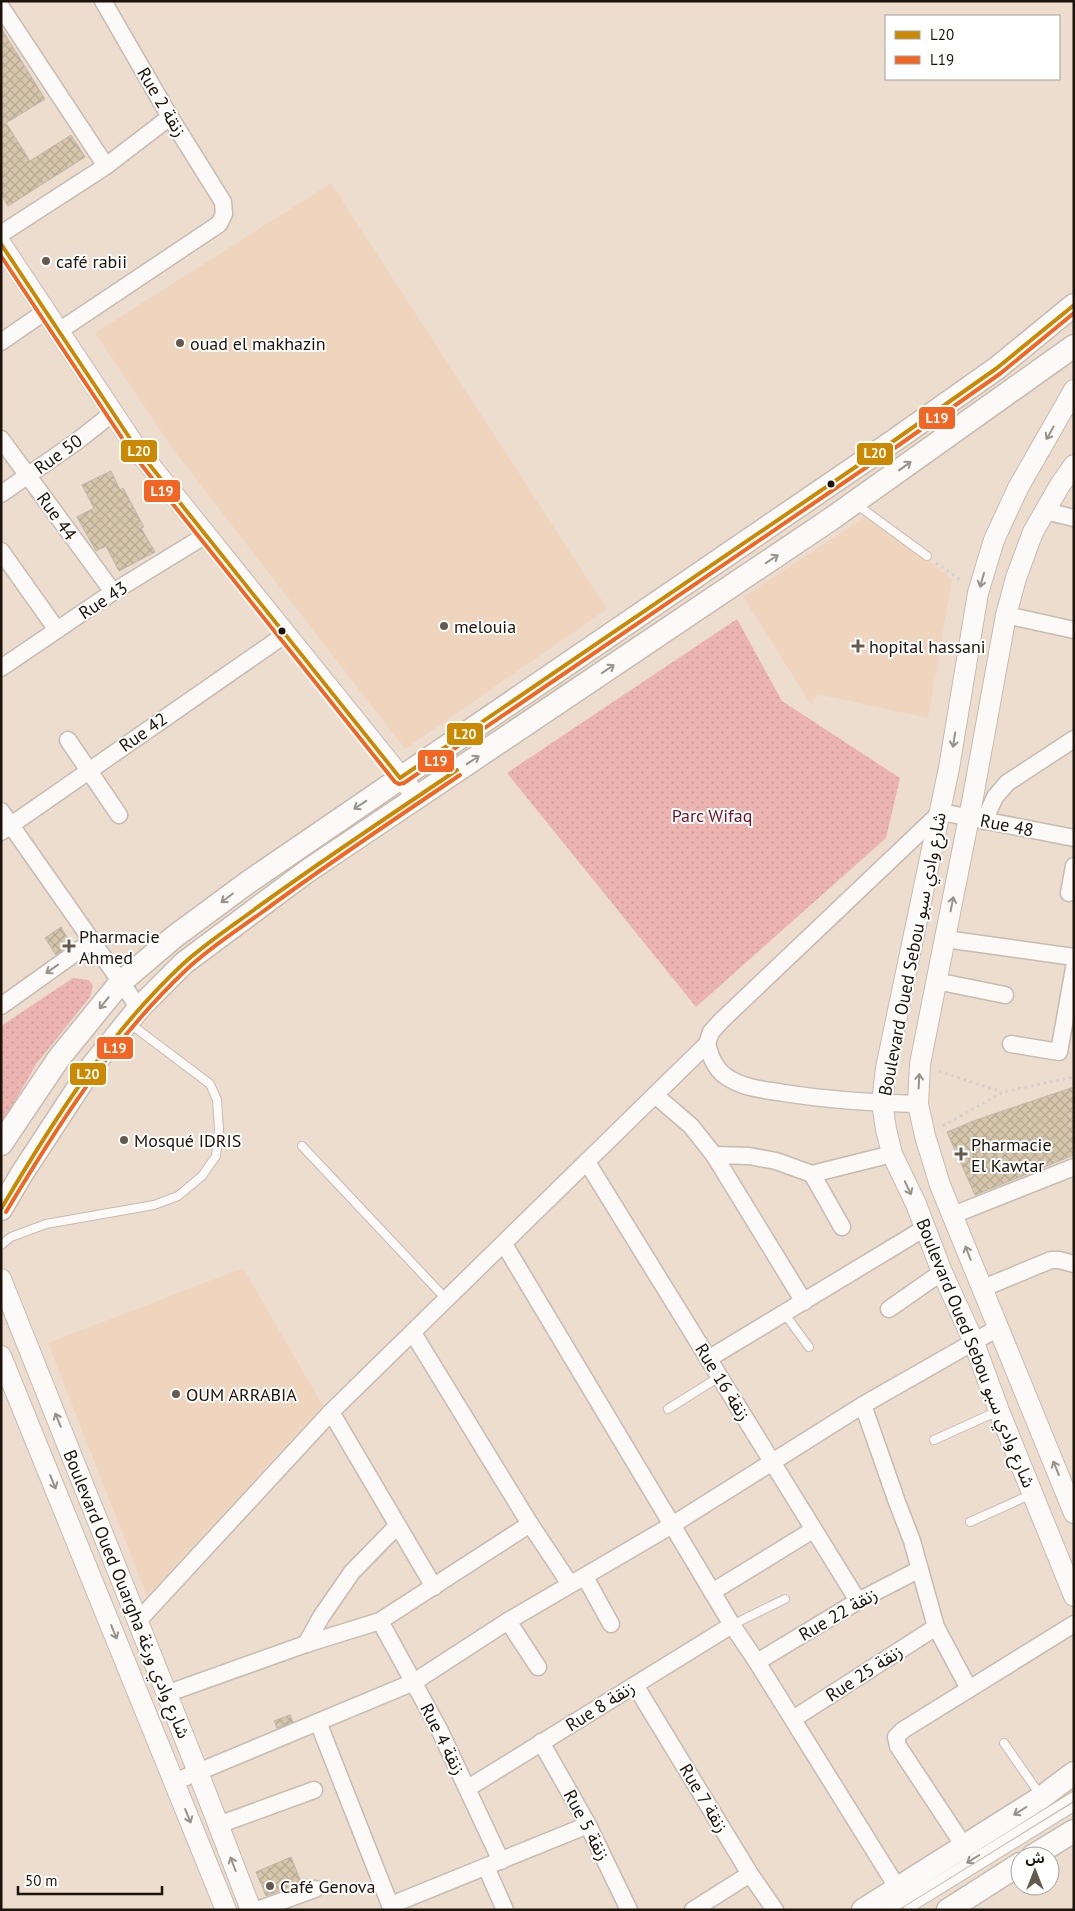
<svg xmlns="http://www.w3.org/2000/svg" width="1075" height="1911" font-family="'PT Sans','Noto Sans Arabic',sans-serif">
  <style>
    .built { fill: #f0d5be }
    .park { fill: url(#park-dots) }
    .building { fill: url(#building-cross-hatch); stroke: #c0b6aa }
    .lines { fill: none; stroke-linecap: round; stroke-linejoin: round }
    .service-casing { stroke: #c7bbaf; stroke-width: 10 }
    .minor-casing { stroke: #c7bbaf; stroke-width: 19 }
    .tertiary-casing { stroke: #c7bbaf; stroke-width: 22 }
    .secondary-casing { stroke: #c7bbaf; stroke-width: 25 }
    .path { stroke: #d4cfcb; stroke-width: 3; stroke-dasharray: 2.5 4; stroke-linecap: butt }
    .service { stroke: #fcfaf8; stroke-width: 8 }
    .minor { stroke: #fcfaf8; stroke-width: 16 }
    .tertiary { stroke: #fcfaf8; stroke-width: 20 }
    .secondary { stroke: #fcfaf8; stroke-width: 22 }
    .bus-1-casing { stroke: #fff; stroke-width: 8 }
    .bus-2-casing { stroke: #fff; stroke-width: 8 }
    .bus-1 { stroke: #cb8902; stroke-width: 4 }
    .bus-2 { stroke: #f26522; stroke-width: 4 }
    .oneway { stroke: #98928d }
    .poi-dot { fill: #655a4f; stroke: #fff; stroke-width: 2 }
    .bus-dot { fill: #1d130a; stroke: #fff; stroke-width: 2 }
    .labels { text-anchor: middle; dominant-baseline: central; stroke-width: 4; stroke-linejoin: round; paint-order: stroke }
    .street-label { font-size: 18px; fill: #1d130a; stroke: #fff }
    .poi-label { font-size: 18px; fill: #1d130a; stroke: #fff; text-anchor: start }
    .park-label { font-size: 18px; fill: #6e0f24; stroke: #fff }
    .line-badge { stroke: #fff; stroke-width: 2 }
    .badge-label { font-size: 14px; text-anchor: middle; font-weight: bold; fill: #fff }
  </style>
  <defs>
    <pattern id="park-dots" width="8" height="8" patternUnits="userSpaceOnUse" patternTransform="scale(1.25)"><rect width="8" height="8" fill="#ecb4b1"/><path d="M2 2h.1M6 6h.1" fill="none" stroke="#ca9a97" stroke-width="1.8" stroke-linecap="round"/></pattern>
    <pattern id="building-cross-hatch" width="8" height="8" patternUnits="userSpaceOnUse" patternTransform="scale(1.25)"><rect width="8" height="8" fill="#d5c6ac"/><path d="M0 0l8 8M0 8l8-8" fill="none" stroke="#b6a993"/></pattern>
  </defs>
  <rect width="100%" height="100%" fill="#ecddcf"/>
  <g class="built">
    <path d="M331 183 607 609 405 749 172 448 95 333Z"/>
    <path d="M869 514 952 579 928 718 817 694 812 706 743 597Z"/>
    <path d="M243 1268 323 1406 147 1596 48 1343Z"/>
  </g>
  <g class="park">
    <path d="M737 619 782 701 900 778 886 838 696 1007 507 773Z"/>
    <path d="M73 978 89 980 93 986 90 997 37 1063 1 1125V1026Z"/>
  </g>
  <g class="building">
    <path d="M1 28 45 99 6 123 30 161 71 135 85 157 8 206 1 194Z"/>
    <path d="M111 471 120 490 123 488 144 527 141 528 155 552 119 571 106 546 96 551 77 517 94 508 82 485Z"/>
    <path d="M61 927 71 944 56 955 45 938Z"/>
    <path d="M1074 1087V1155L975 1195 947 1132 976 1120Z"/>
    <path d="M290 1715 293 1722 277 1728 274 1721Z"/>
    <path d="M291 1857 301 1882 266 1896 256 1872Z"/>
  </g>
  <g class="lines">
    <g class="service-casing">
      <g id="service">
        <path d="M856 504 927 556"/>
        <path d="M302 1146 447 1300"/>
        <path d="M1 1245 11 1237 46 1224 154 1205 178 1196 202 1176 216 1156 219 1129 217 1100 210 1084 129 1023"/>
        <path d="M784 1313 809 1347"/>
        <path d="M668 1409 719 1377"/>
        <path d="M934 1440 998 1411"/>
        <path d="M970 1522 1032 1494"/>
        <path d="M732 1625 785 1599"/>
        <path d="M1004 1743 1041 1796"/>
        <path d="M890 1910 1074 1796"/>
        <path d="M907 1910 1074 1807"/>
      </g>
    </g>
    <g class="minor-casing">
      <g id="minor">
        <path d="M1 7 106 166"/>
        <path d="M1 234 106 166 170 117"/>
        <path d="M59 331 219 224 224 214 223 202 170 117 103 1"/>
        <path d="M1 342 46 311"/>
        <path d="M1 439 113 592"/>
        <path d="M1 494 76 442 114 412"/>
        <path d="M1045 511 1074 518"/>
        <path d="M1 551 57 630"/>
        <path d="M1006 615 1074 630"/>
        <path d="M1 668 113 592 206 535"/>
        <path d="M68 740 119 815"/>
        <path d="M1 811 139 1008"/>
        <path d="M984 821 995 797 1007 783 1074 739"/>
        <path d="M1 832 286 634"/>
        <path d="M1069 893 1074 866"/>
        <path d="M945 939 1074 957"/>
        <path d="M936 981 1005 995"/>
        <path d="M1 1006 92 941"/>
        <path d="M707 1044C711 1059 717 1073 732 1080 748 1089 767 1090 784 1093 829 1100 873 1103 918 1104"/>
        <path d="M1011 1044 1059 1052 1074 968"/>
        <path d="M655 1095 691 1126 714 1155 804 1302"/>
        <path d="M714 1155 749 1156 776 1161 812 1174 892 1154"/>
        <path d="M587 1162 858 1601"/>
        <path d="M812 1174 842 1227"/>
        <path d="M953 1215 1074 1167"/>
        <path d="M504 1244 732 1625 757 1662 892 1879 900 1888"/>
        <path d="M981 1289 1051 1260H1059L1074 1264"/>
        <path d="M889 1309 942 1272"/>
        <path d="M413 1333 530 1524 570 1584"/>
        <path d="M708 1359 925 1228"/>
        <path d="M863 1405 897 1502 912 1541 936 1627 969 1689"/>
        <path d="M331 1412 434 1587"/>
        <path d="M585 1577 611 1624"/>
        <path d="M712 1592 813 1530"/>
        <path d="M138 1621 331 1412 707 1044 711 1032 721 1021 941 812 1074 838"/>
        <path d="M380 1621 439 1729 501 1861"/>
        <path d="M508 1621 538 1667"/>
        <path d="M306 1644 321 1617 352 1572 397 1526"/>
        <path d="M757 1662 858 1601 920 1569"/>
        <path d="M635 1685 750 1874 775 1910"/>
        <path d="M166 1694 306 1644 380 1621 530 1524"/>
        <path d="M793 1719 936 1627"/>
        <path d="M318 1722 392 1910"/>
        <path d="M541 1742 588 1825 629 1910"/>
        <path d="M174 1782 414 1682 508 1621 672 1525 863 1405 998 1328"/>
        <path d="M468 1788 732 1625"/>
        <path d="M218 1825 314 1790"/>
        <path d="M964 1846 898 1746 896 1737 903 1730 1074 1624"/>
        <path d="M486 1867 505 1910"/>
        <path d="M391 1905 588 1825"/>
        <path d="M257 1910 315 1889"/>
        <path d="M693 1910 750 1874"/>
      </g>
    </g>
    <g class="tertiary-casing">
      <g id="tertiary">
        <path d="M1 244 137 449 417 797"/>
        <path d="M1074 390 1018 488 994 540 978 593 949 768 886 1068 882 1103 886 1129 892 1154 916 1204 942 1272 973 1340 999 1411 1074 1596"/>
        <path d="M1074 465 1060 485 1033 532 1016 578 1006 615 973 797 920 1064 918 1104 925 1136 940 1185 1074 1513"/>
        <path d="M1 1279 198 1772 251 1910"/>
        <path d="M1 1356 226 1910"/>
      </g>
    </g>
    <g class="secondary-casing">
      <g id="secondary">
        <path d="M1 1144 59 1058 120 983 174 937 247 883 895 440 997 368 1074 305"/>
        <path d="M1 1209 21 1175 93 1065 139 1008 184 963 306 872 831 519 1074 346"/>
        <path d="M1033 1856 1074 1831"/>
        <path d="M863 1910 1042 1797 1074 1773"/>
        <path d="M948 1910 1020 1864"/>
      </g>
    </g>
    <g class="path">
      <path d="M936 563 962 581"/>
      <path d="M939 1071 1002 1092"/>
      <path d="M943 1126 1003 1092 1074 1077"/>
    </g>
    <use href="#service" class="service"/>
    <use href="#minor" class="minor"/>
    <use href="#tertiary" class="tertiary"/>
    <use href="#secondary" class="secondary"/>
    <g class="bus-1-casing">
      <g id="bus-1">
        <path d="M1 244 137 449 400 778 895 440 997 368 1074 305"/>
        <path d="M1 1209C53 1121 108 1034 183 964 205 944 231 927 255 909 321 861 389 816 457 770"/>
      </g>
    </g>
    <g class="bus-2-casing">
      <g id="bus-2">
        <path d="M1 256 132 453 395 782 399 784 404 783 899 445 1001 373 1074 313"/>
        <path d="M6 1212C58 1125 112 1040 186 970 209 948 236 931 261 913 326 865 393 820 460 775"/>
      </g>
    </g>
    <use href="#bus-1" class="bus-1"/>
    <use href="#bus-2" class="bus-2"/>
  </g>
  <defs><path id="oneway-shaft" d="M-6 0H5M1.5-3L5.5 0L1.5 3" fill="none" stroke-width="1.6" stroke-linecap="round" stroke-linejoin="round" transform="scale(1.25)"/></defs>
  <g class="oneway">
    <use href="#oneway-shaft" transform="translate(1050 433) rotate(120)"/>
    <use href="#oneway-shaft" transform="translate(905 466) rotate(-36)"/>
    <use href="#oneway-shaft" transform="translate(772 559) rotate(-34)"/>
    <use href="#oneway-shaft" transform="translate(982 580) rotate(106)"/>
    <use href="#oneway-shaft" transform="translate(608 669) rotate(-34)"/>
    <use href="#oneway-shaft" transform="translate(954 740) rotate(99)"/>
    <use href="#oneway-shaft" transform="translate(473 760) rotate(-34)"/>
    <use href="#oneway-shaft" transform="translate(360 805) rotate(146)"/>
    <use href="#oneway-shaft" transform="translate(227 898) rotate(143)"/>
    <use href="#oneway-shaft" transform="translate(952 904) rotate(-79)"/>
    <use href="#oneway-shaft" transform="translate(52 969) rotate(144)"/>
    <use href="#oneway-shaft" transform="translate(104 1003) rotate(129)"/>
    <use href="#oneway-shaft" transform="translate(919 1081) rotate(-87)"/>
    <use href="#oneway-shaft" transform="translate(908 1188) rotate(65)"/>
    <use href="#oneway-shaft" transform="translate(968 1253) rotate(-111)"/>
    <use href="#oneway-shaft" transform="translate(58 1420) rotate(-112)"/>
    <use href="#oneway-shaft" transform="translate(1056 1468) rotate(-112)"/>
    <use href="#oneway-shaft" transform="translate(53 1482) rotate(68)"/>
    <use href="#oneway-shaft" transform="translate(114 1632) rotate(68)"/>
    <use href="#oneway-shaft" transform="translate(1020 1811) rotate(148)"/>
    <use href="#oneway-shaft" transform="translate(188 1816) rotate(68)"/>
    <use href="#oneway-shaft" transform="translate(973 1859) rotate(148)"/>
    <use href="#oneway-shaft" transform="translate(233 1864) rotate(-111)"/>
  </g>
  <g class="poi-dot">
    <circle cx="46" cy="261" r="5"/>
    <circle cx="180" cy="343" r="5"/>
    <circle cx="444" cy="626" r="5"/>
    <path d="M855.5 638.5h5v5h5v5h-5v5h-5v-5h-5v-5h5z"/>
    <path d="M66.5 938.5h5v5h5v5h-5v5h-5v-5h-5v-5h5z"/>
    <circle cx="124" cy="1140" r="5"/>
    <path d="M958.5 1146.5h5v5h5v5h-5v5h-5v-5h-5v-5h5z"/>
    <circle cx="176" cy="1394" r="5"/>
    <circle cx="270" cy="1886" r="5"/>
  </g>
  <g class="bus-dot">
    <circle cx="831" cy="484" r="4.5"/>
    <circle cx="282" cy="631" r="4.5"/>
  </g>
  <g class="labels">
    <g class="street-label">
      <text transform="translate(162 102) rotate(59)">Rue 2 زنقة</text>
      <text transform="translate(58 454) rotate(-36)">Rue 50</text>
      <text transform="translate(57 516) rotate(54)">Rue 44</text>
      <text transform="translate(103 600) rotate(-33)">Rue 43</text>
      <text transform="translate(143 732) rotate(-35)">Rue 42</text>
      <text transform="translate(1007 825) rotate(11)">Rue 48</text>
      <text transform="translate(912 954) rotate(-79)">Boulevard Oued Sebou شارع وادي سبو</text>
      <text transform="translate(976 1353) rotate(68)">Boulevard Oued Sebou شارع وادي سبو</text>
      <text transform="translate(723 1382) rotate(58)">Rue 16 زنقة</text>
      <text transform="translate(127 1594) rotate(68)">Boulevard Oued Ouargha شارع وادي ورغة</text>
      <text transform="translate(838 1614) rotate(-30)">Rue 22 زنقة</text>
      <text transform="translate(864 1673) rotate(-33)">Rue 25 زنقة</text>
      <text transform="translate(600 1706) rotate(-32)">Rue 8 زنقة</text>
      <text transform="translate(443 1739) rotate(63)">Rue 4 زنقة</text>
      <text transform="translate(704 1798) rotate(59)">Rue 7 زنقة</text>
      <text transform="translate(587 1825) rotate(62)">Rue 5 زنقة</text>
    </g>
    <g class="poi-label">
      <text x="56" y="261">café rabii</text>
      <text x="190" y="343">ouad el makhazin</text>
      <text x="454" y="626">melouia</text>
      <text x="869" y="646">hopital hassani</text>
      <text x="79" y="936">Pharmacie<tspan x="79" dy="21">Ahmed</tspan></text>
      <text x="134" y="1140">Mosqué IDRIS</text>
      <text x="971" y="1144">Pharmacie<tspan x="971" dy="21">El Kawtar</tspan></text>
      <text x="186" y="1394">OUM ARRABIA</text>
      <text x="280" y="1886">Café Genova</text>
    </g>
    <g class="park-label">
      <text x="712" y="815">Parc Wifaq</text>
    </g>
  </g>
  <g class="line-badge">
    <rect x="918" y="406" width="38" height="24" rx="5" fill="#f26522"/>
    <rect x="120" y="439" width="38" height="24" rx="5" fill="#cb8902"/>
    <rect x="856" y="442" width="38" height="24" rx="5" fill="#cb8902"/>
    <rect x="143" y="479" width="38" height="24" rx="5" fill="#f26522"/>
    <rect x="446" y="722" width="38" height="24" rx="5" fill="#cb8902"/>
    <rect x="417" y="749" width="38" height="24" rx="5" fill="#f26522"/>
    <rect x="96" y="1036" width="38" height="24" rx="5" fill="#f26522"/>
    <rect x="69" y="1062" width="38" height="24" rx="5" fill="#cb8902"/>
  </g>
  <g class="badge-label">
    <text x="937" y="423">L19</text>
    <text x="139" y="456">L20</text>
    <text x="875" y="458">L20</text>
    <text x="162" y="496">L19</text>
    <text x="465" y="739">L20</text>
    <text x="436" y="766">L19</text>
    <text x="115" y="1053">L19</text>
    <text x="88" y="1079">L20</text>
  </g>
  <rect width="1075" height="1911" fill="none" stroke="#1d130a" stroke-width="5"/>
  <rect x="885" y="15" width="175" height="65" fill="#ffffff" stroke="#a5a19d"/>
  <rect x="895" y="31" width="25" height="8" fill="#cb8902" stroke="#a5a19d"/>
  <text x="930" y="40" font-size="15" fill="#1d130a">L20</text>
  <rect x="895" y="56" width="25" height="8" fill="#f26522" stroke="#a5a19d"/>
  <text x="930" y="65" font-size="15" fill="#1d130a">L19</text>
  <g transform="translate(1035 1871)"><circle r="24" fill="#ffffff" stroke="#a5a19d"/>
  <path d="M0-4L9 19L0 12L-9 19Z" fill="#655a4f"/>
  <text y="-8" font-size="14" font-weight="bold" text-anchor="middle" fill="#1d130a">ش</text>
  </g>
  <path d="M18 1886v8h144v-8" fill="none" stroke="#1d130a" stroke-width="2.5"/>
  <text x="25" y="1886" font-size="15" fill="#1d130a" stroke="#ffffff" stroke-width="4" paint-order="stroke">50 m</text>
</svg>
